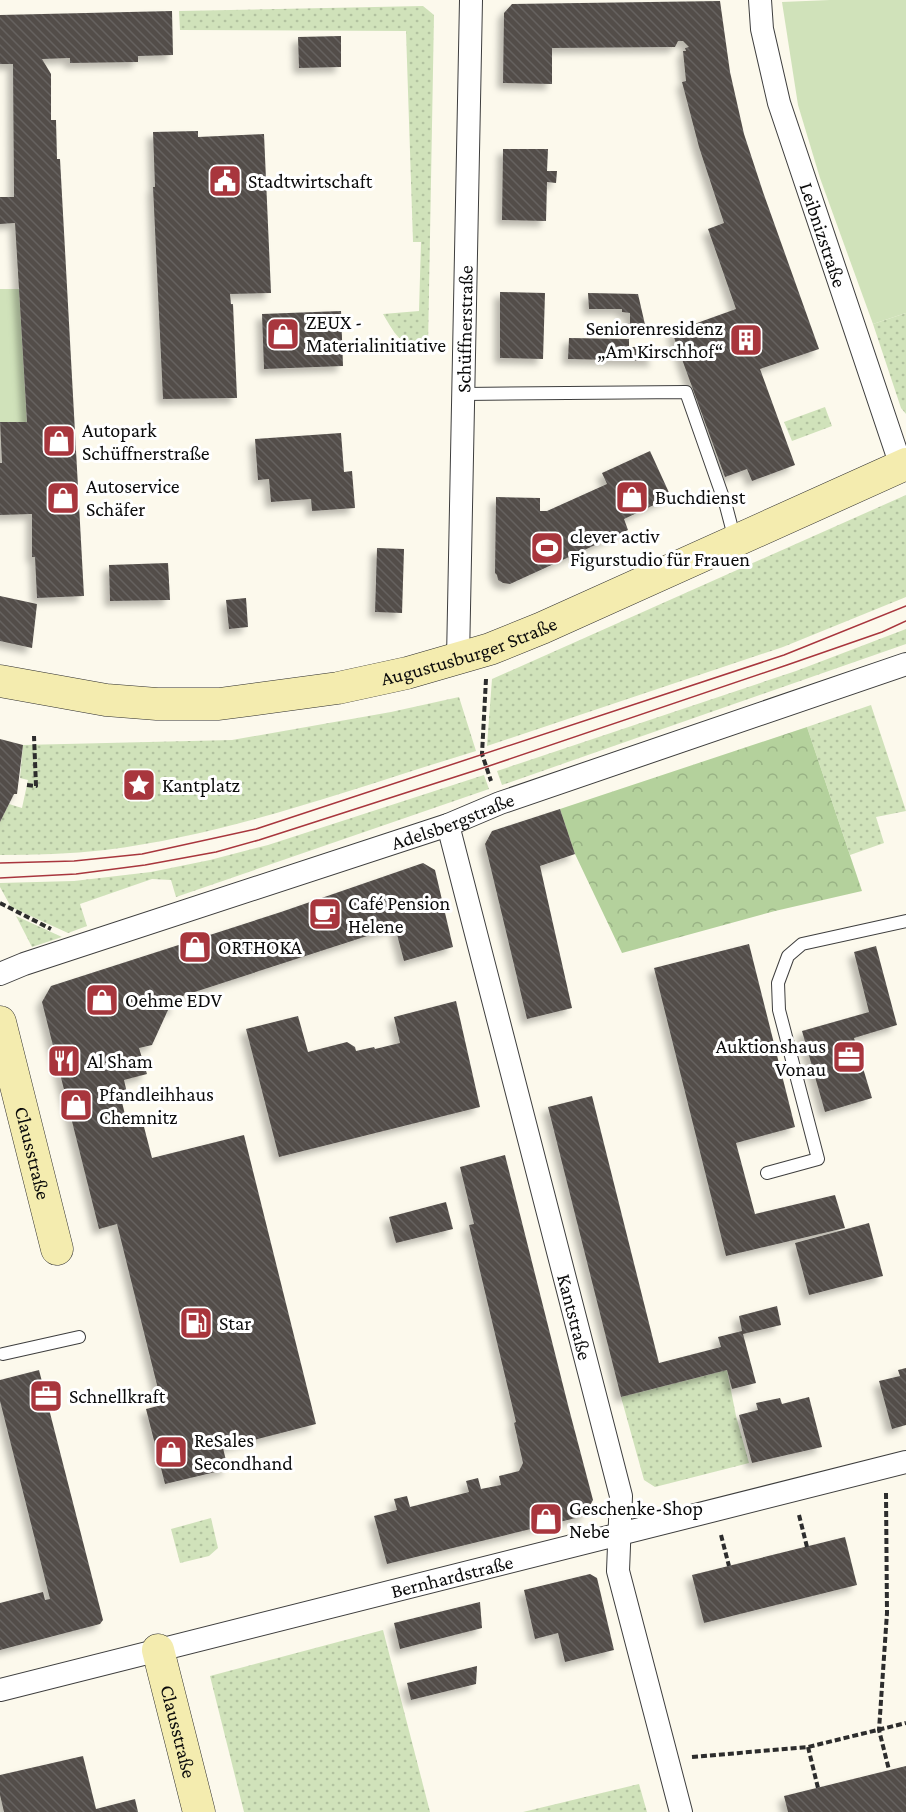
<svg xmlns="http://www.w3.org/2000/svg" width="906" height="1812" font-family="'Crimson Pro',serif">
  <style>
    .grass { fill: url(#grass-dots) }
    .forest { fill: url(#forest-crowns) }
    .garden { fill: #d0e2ba }
    .building { fill: url(#building-back-hatch); filter: url(#shadow) }
    .lines { fill: none; stroke-linecap: round; stroke-linejoin: round }
    .service-casing { stroke: #3e3e3e; stroke-width: 14 }
    .minor-casing { stroke: #3e3e3e; stroke-width: 24 }
    .secondary-casing { stroke: #2d2d2d; stroke-width: 33 }
    .path { stroke: #2d2d2d; stroke-width: 4; stroke-dasharray: 6 3; stroke-linecap: butt }
    .service { stroke: #fff; stroke-width: 12 }
    .minor { stroke: #fff; stroke-width: 22 }
    .secondary { stroke: #f4ecaf; stroke-width: 32 }
    .tram { stroke: #a8363d; stroke-width: 1.5 }
    .labels { text-anchor: middle; dominant-baseline: central; stroke-width: 6; stroke-linejoin: round; paint-order: stroke }
    .poi-label { font-size: 20px; fill: #0b0b0b; stroke: #fff; text-anchor: start }
    .street-label { font-size: 20px; fill: #0b0b0b; stroke: #fff }
  </style>
  <defs>
    <pattern id="grass-dots" width="8" height="8" patternUnits="userSpaceOnUse" patternTransform="scale(1.5)"><rect width="8" height="8" fill="#d0e2ba"/><path d="M2 2h.1M6 6h.1" fill="none" stroke="#b1c19f" stroke-width="1.8" stroke-linecap="round"/></pattern>
    <pattern id="forest-crowns" width="20" height="18" patternUnits="userSpaceOnUse" patternTransform="scale(1.5)"><rect width="20" height="18" fill="#b4d19c"/><path d="M2 6a3 3 0 1 1 6 0M12 15a3 3 0 1 1 6 0" fill="none" stroke="#99b285"/></pattern>
    <pattern id="building-back-hatch" width="6" height="6" patternUnits="userSpaceOnUse" patternTransform="scale(1.5)"><rect width="6" height="6" fill="#524d49"/><path d="M-1 5l2 2M0 0l6 6M5-1l2 2" fill="none" stroke="#66625f"/></pattern>
    <filter id="shadow"><feDropShadow dx="-5.5" dy="5.5" stdDeviation="3" flood-color="#0004"/></filter>
  </defs>
  <rect width="100%" height="100%" fill="#fcf9ec"/>
  <g class="grass">
    <path d="M423 6 434 15 428 347C399 345 397 337 383 314L419 311 421 242H413L406 31 180 30 179 11Z"/>
    <path d="M906 313V414L901 408 873 324Z"/>
    <path d="M825 407 832 426 792 441 784 422Z"/>
    <path d="M906 495V597L783 647 487 746 492 679Z"/>
    <path d="M906 629V644L502 785 497 771 796 671Z"/>
    <path d="M459 697 476 751C354 788 232 834 105 850 70 854 35 855 0 855V822L9 804 22 808 28 780 20 778 23 745 232 740 391 712Z"/>
    <path d="M871 705 906 811 876 817 884 843 850 855 807 727Z"/>
    <path d="M484 775 489 789 176 897 171 880 152 879 80 904 87 926 68 933 11 907 0 887V883L74 881 151 872 210 860 268 845Z"/>
    <path d="M16 916 62 937 32 947Z"/>
    <path d="M727 1370 736 1416 749 1463 655 1487 644 1480 621 1397Z"/>
    <path d="M211 1518 218 1548 209 1556 180 1563 171 1529Z"/>
    <path d="M383 1630 430 1812H244L210 1676Z"/>
    <path d="M639 1784 647 1812H523Z"/>
  </g>
  <path class="forest" d="M807 727 862 891 775 911 622 953 575 854 560 809Z"/>
  <g class="garden">
    <path d="M830 0H906V313L873 324 820 178 798 105 782 2Z"/>
    <path d="M0 289H19L27 422H0Z"/>
  </g>
  <g class="building">
    <path d="M720 1 730 72 744 134 763 192 819 349 760 369 795 465 752 481 747 469 725 477 672 332 736 309 708 229 724 223 699 147 682 82 686 81 683 51H686L685 48 689 47 683 41H678L675 47 552 48V84L503 83 504 13 512 4Z"/>
    <path d="M172 11 173 55 138 56V62L70 63V58L42 59 51 74V120H56L57 159H60L84 596 37 598 35 557H32V514L0 515V463H2L0 422H27L15 223 0 224V197H14L13 64H0V15Z"/>
    <path d="M341 36V67L299 68 298 37Z"/>
    <path d="M198 131V137L264 134 271 293 230 294 231 304H233L237 398 163 399 153 187H155L153 132Z"/>
    <path d="M503 149H548L547 171H557L556 183 547 182 546 221 502 220Z"/>
    <path d="M500 292 545 293 543 359 500 358Z"/>
    <path d="M588 293 638 294 646 329H630V313L622 312V309H589Z"/>
    <path d="M341 311 343 366 264 369 262 314Z"/>
    <path d="M569 338 629 339V347H652L655 361 568 359Z"/>
    <path d="M341 433 344 472 352 471 355 508 312 511 311 499 271 502 269 479 258 480 255 439Z"/>
    <path d="M650 451 671 497 624 519 628 530 510 584 503 583 498 580 497 575 495 573 496 497 540 498V511H547L607 484 602 473Z"/>
    <path d="M377 548 404 549 402 613 375 612Z"/>
    <path d="M168 563 170 600 110 601 109 565Z"/>
    <path d="M0 596 37 604 32 648 0 641Z"/>
    <path d="M246 598 248 627 229 629 226 600Z"/>
    <path d="M0 739 23 745 17 794H14L0 822Z"/>
    <path d="M560 809 575 854 540 866 572 1008 527 1019 485 844 492 831Z"/>
    <path d="M423 863 435 870 453 947 404 961 395 927 173 999 176 1008 168 1010 152 1045 139 1048 147 1074 124 1080 127 1093 120 1094 128 1127 143 1123 152 1158 244 1135 316 1424 223 1448 228 1469 165 1484 146 1409 162 1405 117 1224 99 1229 42 1002 51 986 281 912Z"/>
    <path d="M749 944 795 1127 736 1143 755 1214 835 1195 845 1228 726 1256 654 968Z"/>
    <path d="M876 946 897 1025 854 1038 872 1098 825 1112 802 1031 869 1012 854 952Z"/>
    <path d="M456 1001 480 1107 279 1157 246 1029 298 1016 308 1052 347 1042 355 1047 356 1051 374 1047 375 1049 400 1043 394 1017Z"/>
    <path d="M592 1096 659 1363 721 1347 718 1337 742 1331 739 1316 777 1306 781 1325 743 1334 756 1383 732 1389 727 1370 621 1397 548 1107Z"/>
    <path d="M505 1155 569 1409 593 1500 584 1516 387 1564 374 1516 397 1510 394 1499 407 1496 410 1507 469 1492 466 1481 478 1478 481 1489 501 1485 499 1476 519 1471 523 1463 514 1423 516 1422 469 1225 474 1224 460 1167Z"/>
    <path d="M446 1202 453 1229 396 1243 389 1217Z"/>
    <path d="M869 1223 883 1276 809 1295 795 1243Z"/>
    <path d="M906 1368V1425L892 1429 879 1381 900 1376 898 1370Z"/>
    <path d="M39 1370 103 1620 100 1624 0 1650V1603L43 1592 45 1600 50 1599 0 1401V1380Z"/>
    <path d="M809 1397 822 1447 752 1463 739 1415 758 1410 756 1403 780 1398 782 1404Z"/>
    <path d="M845 1537 857 1585 704 1623 692 1575Z"/>
    <path d="M590 1574 597 1578 614 1650 565 1662 558 1633 535 1639 524 1590Z"/>
    <path d="M480 1602 482 1628 400 1649 394 1623Z"/>
    <path d="M477 1666 476 1684 411 1700 407 1683Z"/>
    <path d="M83 1756 96 1809 135 1799 138 1812H4L0 1795V1775Z"/>
    <path d="M906 1766V1812H788L784 1796Z"/>
  </g>
  <g class="lines">
    <g class="service-casing">
      <g id="service">
        <path d="M464 394 686 392 726 506 735 540"/>
        <path d="M767 1173 818 1159 779 1010 778 983 788 956 802 944 906 921"/>
        <path d="M3 1354 79 1337"/>
      </g>
    </g>
    <g class="minor-casing">
      <g id="minor">
        <path id="s1" d="M760 0 762 29 779 103 901 466"/>
        <path id="s2" d="M458 659 471 0"/>
        <path id="s3" d="M448 825 621 1496 618 1571 681 1812"/>
        <path id="s4" d="M0 974 24 964 448 825 500 803 906 664"/>
        <path id="s5" d="M0 1690 906 1462"/>
      </g>
    </g>
    <g class="secondary-casing">
      <g id="secondary">
        <path id="s6" d="M0 681 106 700 157 704H219L338 688 407 673 490 649 542 628 906 464"/>
        <path id="s7" d="M0 1022 57 1249"/>
        <path id="s8" d="M158 1650 199 1812"/>
      </g>
    </g>
    <g class="path">
      <path d="M486 679 482 754 491 781"/>
      <path d="M27 785 36 786 34 736"/>
      <path d="M0 903 51 929"/>
      <path d="M886 1493 887 1613 879 1730 889 1770"/>
      <path d="M799 1515 807 1547"/>
      <path d="M721 1535 729 1566"/>
      <path d="M808 1747 818 1788"/>
      <path d="M692 1757 808 1747 906 1723"/>
    </g>
    <use href="#service" class="service"/>
    <use href="#minor" class="minor"/>
    <use href="#secondary" class="secondary"/>
    <g class="tram">
      <path d="M0 863 74 861 142 854 256 829 784 655 906 606"/>
      <path d="M0 878 76 874 145 865 216 852 259 840 486 767 787 665 882 632 906 621"/>
    </g>
  </g>
  <defs>
    <g id="civic-square" transform="scale(1.725)"><rect x="-9" y="-9" width="18" height="18" rx="4" fill="#a8363d" stroke="#fff"/><path d="M-.6-6.5H3V-4.5H.6V-3L4-1V1h2V6H-6V1h2V-1L-.6-3ZM-1.2 2.5V6h2.4V2.5Z" fill="#fff"/></g>
    <g id="shop-square" transform="scale(1.725)"><rect x="-9" y="-9" width="18" height="18" rx="4" fill="#a8363d" stroke="#fff"/><path d="M-5-2.5h2.3a2.7 3.5 0 0 1 5.4 0H5L5.5 6h-11ZM-1.5-2.5h3a1.5 2.3 0 0 0-3 0Z" fill="#fff"/></g>
    <g id="building-square" transform="scale(1.725)"><rect x="-9" y="-9" width="18" height="18" rx="4" fill="#a8363d" stroke="#fff"/><path d="M-4-6H4V6H1V3H-1V6H-4ZM-2.5-4.3h1.7v1.8h-1.7ZM.8-4.3h1.7v1.8H.8ZM-2.5-1h1.7V.8h-1.7ZM.8-1h1.7V.8H.8Z" fill="#fff"/></g>
    <g id="stadium-square" transform="scale(1.725)"><rect x="-9" y="-9" width="18" height="18" rx="4" fill="#a8363d" stroke="#fff"/><path d="M0-5a6.5 5 0 1 0 0 10a6.5 5 0 1 0 0-10ZM-3.5-1.8h7v3.6h-7Z" fill="#fff"/></g>
    <g id="sight-square" transform="scale(1.725)"><rect x="-9" y="-9" width="18" height="18" rx="4" fill="#a8363d" stroke="#fff"/><path d="M0-6L1.8-2.2L6-1.7L2.9 1.2L3.7 5.4L0 3.3L-3.7 5.4L-2.9 1.2L-6-1.7L-1.8-2.2Z" fill="#fff"/></g>
    <g id="cafe-square" transform="scale(1.725)"><rect x="-9" y="-9" width="18" height="18" rx="4" fill="#a8363d" stroke="#fff"/><path d="M-5.5-4.5H6V0H3Q3 3.5 0 3.5H-2.5Q-5.5 3.5-5.5 0ZM3-3.2v2h1.7v-2ZM-6 4.5H4V6H-6Z" fill="#fff"/></g>
    <g id="office-square" transform="scale(1.725)"><rect x="-9" y="-9" width="18" height="18" rx="4" fill="#a8363d" stroke="#fff"/><path d="M-6-3h4V-5.5h4V-3h4V5H-6ZM-1-4.5V-3h2v-1.5ZM-6 0V1H6V0Z" fill="#fff"/></g>
    <g id="restaurant-square" transform="scale(1.725)"><rect x="-9" y="-9" width="18" height="18" rx="4" fill="#a8363d" stroke="#fff"/><path d="M-5-6h1v4h1v-4h1v4h1v-4h1v5L-1.5 .5V6h-2V.5L-5-1ZM5-6V6H3V1.5H1.5Q1.5-4 5-6Z" fill="#fff"/></g>
    <g id="fuel-square" transform="scale(1.725)"><rect x="-9" y="-9" width="18" height="18" rx="4" fill="#a8363d" stroke="#fff"/><path d="M-5.5-6h7V0h2V4h1.3V-2.5L3-4.5l.8-.8L6-3V5H2.5V1h-1V6h-7ZM-4.2-4.7v3.2H.2V-4.7Z" fill="#fff"/></g>
  </defs>
  <g fill-rule="evenodd">
    <use href="#civic-square" x="225" y="181"/>
    <use href="#shop-square" x="283" y="334"/>
    <use href="#building-square" x="746" y="340"/>
    <use href="#shop-square" x="59" y="441"/>
    <use href="#shop-square" x="632" y="497"/>
    <use href="#shop-square" x="63" y="498"/>
    <use href="#stadium-square" x="547" y="548"/>
    <use href="#sight-square" x="139" y="785"/>
    <use href="#cafe-square" x="325" y="914"/>
    <use href="#shop-square" x="195" y="947"/>
    <use href="#shop-square" x="102" y="1000"/>
    <use href="#office-square" x="849" y="1057"/>
    <use href="#restaurant-square" x="64" y="1061"/>
    <use href="#shop-square" x="76" y="1105"/>
    <use href="#fuel-square" x="196" y="1323"/>
    <use href="#office-square" x="46" y="1396"/>
    <use href="#shop-square" x="171" y="1452"/>
    <use href="#shop-square" x="546" y="1519"/>
  </g>
  <g class="labels">
    <g class="poi-label">
      <text x="248" y="181">Stadtwirtschaft</text>
      <text x="306" y="322">ZEUX -<tspan x="306" dy="23">Materialinitiative</tspan></text>
      <text x="723" y="328" text-anchor="end">Seniorenresidenz<tspan x="723" dy="23">„Am Kirschhof“</tspan></text>
      <text x="82" y="430">Autopark<tspan x="82" dy="23">Schüffnerstraße</tspan></text>
      <text x="86" y="486">Autoservice<tspan x="86" dy="23">Schäfer</tspan></text>
      <text x="655" y="497">Buchdienst</text>
      <text x="570" y="536">clever activ<tspan x="570" dy="23">Figurstudio für Frauen</tspan></text>
      <text x="162" y="785">Kantplatz</text>
      <text x="348" y="903">Café Pension<tspan x="348" dy="23">Helene</tspan></text>
      <text x="218" y="947">ORTHOKA</text>
      <text x="125" y="1000">Oehme EDV</text>
      <text x="826" y="1046" text-anchor="end">Auktionshaus<tspan x="826" dy="23">Vonau</tspan></text>
      <text x="87" y="1061">Al Sham</text>
      <text x="99" y="1094">Pfandleihhaus<tspan x="99" dy="23">Chemnitz</tspan></text>
      <text x="219" y="1323">Star</text>
      <text x="69" y="1396">Schnellkraft</text>
      <text x="194" y="1440">ReSales<tspan x="194" dy="23">Secondhand</tspan></text>
      <text x="569" y="1508">Geschenke-Shop<tspan x="569" dy="23">Nebe</tspan></text>
    </g>
    <g class="street-label">
      <text stroke="none"><textPath href="#s1" startOffset="244">Leibnizstraße</textPath></text>
      <text stroke="none"><textPath href="#s2" startOffset="330">Schüffnerstraße</textPath></text>
      <text stroke="none"><textPath href="#s6" startOffset="477">Augustusburger Straße</textPath></text>
      <text stroke="none"><textPath href="#s4" startOffset="478">Adelsbergstraße</textPath></text>
      <text stroke="none"><textPath href="#s7" startOffset="135">Clausstraße</textPath></text>
      <text stroke="none"><textPath href="#s3" startOffset="508">Kantstraße</textPath></text>
      <text stroke="none"><textPath href="#s5" startOffset="466">Bernhardstraße</textPath></text>
      <text stroke="none"><textPath href="#s8" startOffset="84">Clausstraße</textPath></text>
    </g>
  </g>
</svg>
